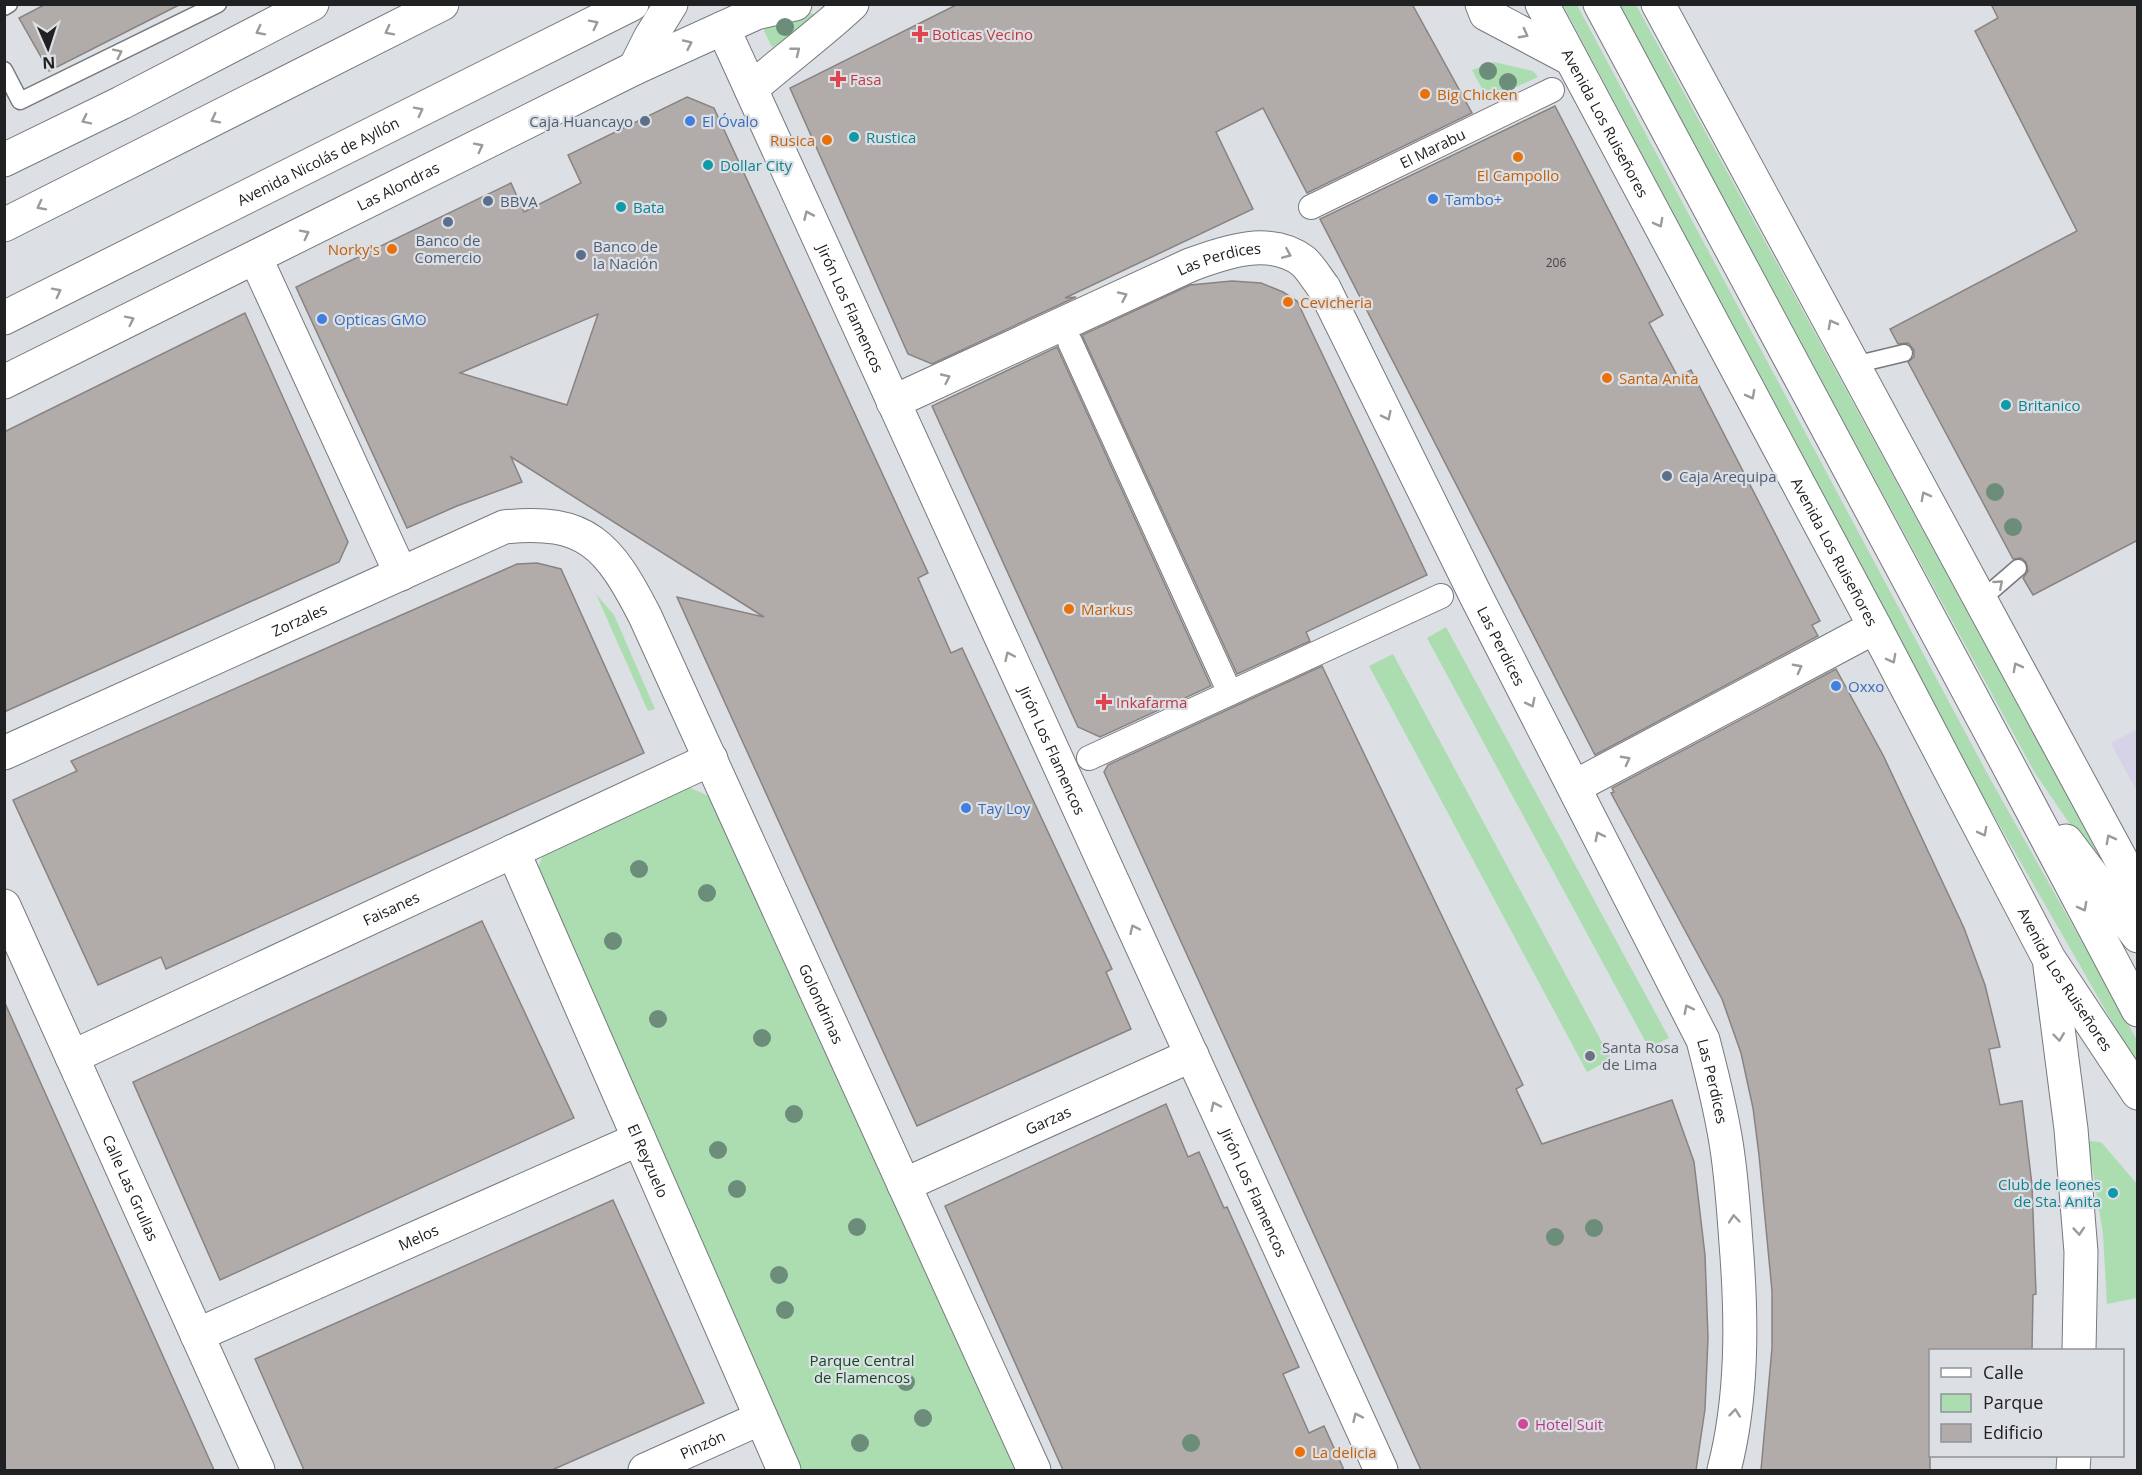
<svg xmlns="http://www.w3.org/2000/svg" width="2142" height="1475" font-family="'Open Sans',sans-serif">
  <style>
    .industrial { fill: #d6d2e8 }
    .green { fill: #abddb1 }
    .building { fill: #b1abaa; stroke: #898382; stroke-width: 1.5; fill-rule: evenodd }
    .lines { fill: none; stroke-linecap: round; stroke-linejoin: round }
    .service-casing { stroke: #77797d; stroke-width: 19 }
    .pedestrian-casing { stroke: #77797d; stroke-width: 26 }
    .minor-casing { stroke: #77797d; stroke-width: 35 }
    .secondary-casing { stroke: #77797d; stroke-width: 35 }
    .primary-casing { stroke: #77797d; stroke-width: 35 }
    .service { stroke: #fff; stroke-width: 16 }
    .pedestrian { stroke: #fff; stroke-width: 24 }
    .minor { stroke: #fff; stroke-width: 33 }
    .secondary { stroke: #fff; stroke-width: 33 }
    .primary { stroke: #fff; stroke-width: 33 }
    .tree { fill: #6c8d79 }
    .oneway { stroke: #9b9b9c }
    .health-dot { fill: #e0444e; stroke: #dcdfe4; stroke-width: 2 }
    .food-dot { fill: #e8710a; stroke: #dcdfe4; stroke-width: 2 }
    .service-dot { fill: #5c6f8a; stroke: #dcdfe4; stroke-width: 2 }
    .shop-dot { fill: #3f7fe0; stroke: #dcdfe4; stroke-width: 2 }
    .culture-dot { fill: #0f9aa8; stroke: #dcdfe4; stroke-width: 2 }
    .worship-dot { fill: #6b7280; stroke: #dcdfe4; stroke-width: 2 }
    .hotel-dot { fill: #d1479c; stroke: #dcdfe4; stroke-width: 2 }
    .labels { text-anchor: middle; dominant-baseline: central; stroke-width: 4.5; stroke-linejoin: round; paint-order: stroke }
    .number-label { font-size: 12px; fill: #444 }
    .health-label { font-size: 15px; fill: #be3a42; stroke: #dcdfe4; text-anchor: start }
    .food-label { font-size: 15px; fill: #c56008; stroke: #dcdfe4; text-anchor: start }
    .service-label { font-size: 15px; fill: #4e5e75; stroke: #dcdfe4; text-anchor: start }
    .shop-label { font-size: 15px; fill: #366cbe; stroke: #dcdfe4; text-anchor: start }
    .street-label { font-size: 15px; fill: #202122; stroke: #dcdfe4 }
    .culture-label { font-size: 15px; fill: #0d838f; stroke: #dcdfe4; text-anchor: start }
    .worship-label { font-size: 15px; fill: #5b616d; stroke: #dcdfe4; text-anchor: start }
    .park-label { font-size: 15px; fill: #114a21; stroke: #dcdfe4 }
    .hotel-label { font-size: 15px; fill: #b23c85; stroke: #dcdfe4; text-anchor: start }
  </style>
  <rect width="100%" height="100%" fill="#dcdfe4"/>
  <path class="industrial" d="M2137 729V792L2111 743Z"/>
  <g class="green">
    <path d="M1563 5H1577L1988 775 2137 1040V1065L1977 786Z"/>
    <path d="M1620 5H1636L2136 921 2035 773 1738 228Z"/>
    <path d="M801 11 818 15 821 22 772 47 764 31V22Z"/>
    <path d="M1494 62 1533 71 1538 77 1488 100 1472 70Z"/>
    <path d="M596 594 614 615 655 709 648 711Z"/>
    <path d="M1446 627 1669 1038 1649 1048 1427 638Z"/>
    <path d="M1393 654 1611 1059 1587 1072 1369 666Z"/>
    <path d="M686 786 711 797 1018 1470H798L536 874 545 849Z"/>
    <path d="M2088 1141 2101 1142 2137 1184V1298L2107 1304 2103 1234Z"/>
  </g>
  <g class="building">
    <path d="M46 4H181L49 71 19 18Z"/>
    <path d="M958 4H1412L1472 113 1307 193 1263 108 1216 132 1253 209 1065 298 1076 297 932 364 908 354 790 88Z"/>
    <path d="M1991 4H2138V540L2033 595 2023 578 2028 571 2026 562 2021 558 2013 559 1908 362 1914 357V350L1908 343 1898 344 1890 329 2077 231 1975 31 1998 18Z"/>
    <path d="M687 97 714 108 928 573 918 578 951 653 962 648 1112 969 1106 972 1131 1029 917 1126 677 597 764 617 511 457 522 482 457 506 407 528 296 287 511 183 524 212 581 183 568 155ZM598 314 567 405 460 373Z"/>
    <path d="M1555 106 1663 315 1649 323 1678 377 1691 370 1820 621 1812 625 1818 636 1595 755 1320 219Z"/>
    <path d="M1232 281 1261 283 1283 292 1297 301 1427 575 1306 632 1310 641 1237 674 1082 335 1190 285Z"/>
    <path d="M245 313 348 542 339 562 4 712V432Z"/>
    <path d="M1057 347 1211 686 1100 737 1078 727 932 406Z"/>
    <path d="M537 563 561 569 644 753 166 969 161 957 98 985 13 800 77 771 71 761 517 564Z"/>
    <path d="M1322 666 1523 1085 1516 1089 1542 1144 1672 1100 1694 1162 1705 1255 1708 1338 1705 1409 1696 1470H1421L1104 772 1108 765Z"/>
    <path d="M1836 669 1883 755 1964 928 1985 985 2000 1047 1989 1049 2000 1105 2022 1101 2032 1185 2036 1294 2033 1295 2032 1350H1930V1470H1761L1772 1348V1291L1759 1155 1753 1108 1741 1053 1722 999 1611 793 1614 792 1612 788Z"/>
    <path d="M482 921 574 1118 220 1280 133 1082Z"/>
    <path d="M4 1001 42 1086 214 1470H4Z"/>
    <path d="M1166 1104 1188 1157 1199 1152 1224 1208 1227 1207 1299 1367 1283 1374 1309 1433 1324 1426 1344 1470H1063L945 1206Z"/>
    <path d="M613 1200 704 1403 552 1470H304L255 1359Z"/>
  </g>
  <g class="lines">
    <g class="service-casing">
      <g id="service">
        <path d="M4 7 9 4"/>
        <path d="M4 70 20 101 218 4"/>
        <path d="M1854 365 1904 353"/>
        <path d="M1981 600 2018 568"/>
      </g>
    </g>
    <g class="pedestrian-casing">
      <g id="pedestrian">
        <path id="s1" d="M1311 207 1552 90"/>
        <path d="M1070 342 1230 693"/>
        <path d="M1089 758 1441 596"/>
      </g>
    </g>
    <g class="minor-casing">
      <g id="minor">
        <path d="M1482 4 1486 14 1571 59"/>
        <path id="s2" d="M723 28 1381 1470"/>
        <path d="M751 89C784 60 820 34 852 4"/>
        <path d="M256 259 401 574"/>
        <path id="s3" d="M4 382 635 68 756 13 795 4"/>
        <path id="s4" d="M893 402 1190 265C1225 252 1270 236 1303 261 1311 268 1317 279 1324 288L1477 598 1703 1040C1713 1078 1723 1117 1728 1156 1732 1185 1734 1214 1736 1243 1742 1318 1743 1397 1724 1470"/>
        <path id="s5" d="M4 753 504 527C587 518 609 546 645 616L1034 1470"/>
        <path d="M1574 787 1875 627"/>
        <path id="s6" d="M513 851 784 1470"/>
        <path id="s7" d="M4 906 258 1470"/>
        <path id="s8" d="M72 1057 711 759"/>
        <path id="s9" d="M904 1185 1192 1055"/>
        <path id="s10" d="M197 1335 639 1139"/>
        <path id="s11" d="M645 1470 761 1418"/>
      </g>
    </g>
    <g class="secondary-casing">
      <g id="secondary">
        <path id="s12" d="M1542 4 1875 627 2049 959 2138 1093"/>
        <path d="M1600 4 2007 763 2138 1010"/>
        <path d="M1658 4 2138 891"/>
        <path d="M2066 841 2138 936"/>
        <path d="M2050 966 2071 1129 2081 1252 2079 1350"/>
        <path d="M2073 1470 2074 1456"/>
      </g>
    </g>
    <g class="primary-casing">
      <g id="primary">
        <path d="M635 68 650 38 671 4"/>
        <path d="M4 160 121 103 312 4"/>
        <path d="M4 225 442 4"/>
        <path id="s13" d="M4 318 632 4"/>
      </g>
    </g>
    <use href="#service" class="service"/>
    <use href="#pedestrian" class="pedestrian"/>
    <use href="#minor" class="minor"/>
    <use href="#secondary" class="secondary"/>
    <use href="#primary" class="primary"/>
  </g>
  <g class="tree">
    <circle cx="785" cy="27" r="9"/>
    <circle cx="1488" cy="71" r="9"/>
    <circle cx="1508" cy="82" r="9"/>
    <circle cx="1995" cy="492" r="9"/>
    <circle cx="2013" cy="527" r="9"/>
    <circle cx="639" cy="869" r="9"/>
    <circle cx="707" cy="893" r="9"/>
    <circle cx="613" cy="941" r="9"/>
    <circle cx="658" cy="1019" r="9"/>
    <circle cx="762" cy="1038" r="9"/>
    <circle cx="794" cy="1114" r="9"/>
    <circle cx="718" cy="1150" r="9"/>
    <circle cx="737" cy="1189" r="9"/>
    <circle cx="857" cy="1227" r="9"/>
    <circle cx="1594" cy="1228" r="9"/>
    <circle cx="1555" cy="1237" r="9"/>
    <circle cx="779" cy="1275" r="9"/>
    <circle cx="785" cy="1310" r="9"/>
    <circle cx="906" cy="1382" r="9"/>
    <circle cx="923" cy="1418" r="9"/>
    <circle cx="860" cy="1443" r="9"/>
    <circle cx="1191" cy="1443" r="9"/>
  </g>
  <defs><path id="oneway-chevron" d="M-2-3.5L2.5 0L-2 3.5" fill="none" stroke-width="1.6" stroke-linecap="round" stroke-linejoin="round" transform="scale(1.5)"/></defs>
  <g class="oneway">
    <use href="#oneway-chevron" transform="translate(594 24) rotate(-27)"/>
    <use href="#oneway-chevron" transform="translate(260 31) rotate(153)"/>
    <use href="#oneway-chevron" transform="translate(389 31) rotate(153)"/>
    <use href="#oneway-chevron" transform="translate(1524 34) rotate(28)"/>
    <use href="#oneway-chevron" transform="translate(688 44) rotate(-25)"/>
    <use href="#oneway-chevron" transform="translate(796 51) rotate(-38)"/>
    <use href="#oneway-chevron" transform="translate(118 53) rotate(-26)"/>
    <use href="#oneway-chevron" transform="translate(419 111) rotate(-27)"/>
    <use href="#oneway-chevron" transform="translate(215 119) rotate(153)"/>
    <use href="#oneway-chevron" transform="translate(86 120) rotate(154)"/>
    <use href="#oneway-chevron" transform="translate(479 147) rotate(-27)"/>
    <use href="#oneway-chevron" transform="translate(41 206) rotate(153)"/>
    <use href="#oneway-chevron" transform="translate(808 215) rotate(-114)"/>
    <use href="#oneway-chevron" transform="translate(1659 223) rotate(62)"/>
    <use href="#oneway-chevron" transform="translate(305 234) rotate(-27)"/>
    <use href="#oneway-chevron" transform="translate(1287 254) rotate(23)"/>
    <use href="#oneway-chevron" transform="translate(57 292) rotate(-27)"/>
    <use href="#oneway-chevron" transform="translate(1123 296) rotate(-25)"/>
    <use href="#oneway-chevron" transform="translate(130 320) rotate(-26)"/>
    <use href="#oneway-chevron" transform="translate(1832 324) rotate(-118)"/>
    <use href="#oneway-chevron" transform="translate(946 378) rotate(-25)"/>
    <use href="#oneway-chevron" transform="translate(1751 395) rotate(62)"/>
    <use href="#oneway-chevron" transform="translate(1387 416) rotate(64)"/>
    <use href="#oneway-chevron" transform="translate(1925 496) rotate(-118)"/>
    <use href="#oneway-chevron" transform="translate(1999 584) rotate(-41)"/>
    <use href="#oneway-chevron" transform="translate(1009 656) rotate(-115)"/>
    <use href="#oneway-chevron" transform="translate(1892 659) rotate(62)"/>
    <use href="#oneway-chevron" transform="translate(2017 667) rotate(-118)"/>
    <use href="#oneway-chevron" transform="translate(1798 668) rotate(-28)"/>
    <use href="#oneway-chevron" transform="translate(1531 703) rotate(63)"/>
    <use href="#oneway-chevron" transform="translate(1626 760) rotate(-28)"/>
    <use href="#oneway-chevron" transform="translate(1983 832) rotate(62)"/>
    <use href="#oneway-chevron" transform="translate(1599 836) rotate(-117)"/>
    <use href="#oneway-chevron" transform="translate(2110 839) rotate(-118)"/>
    <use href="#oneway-chevron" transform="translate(2083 907) rotate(62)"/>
    <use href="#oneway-chevron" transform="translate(1134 929) rotate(-115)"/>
    <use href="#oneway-chevron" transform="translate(1688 1009) rotate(-117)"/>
    <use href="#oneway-chevron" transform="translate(2059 1037) rotate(83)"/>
    <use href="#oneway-chevron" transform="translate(1215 1106) rotate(-115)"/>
    <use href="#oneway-chevron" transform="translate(1734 1219) rotate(-95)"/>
    <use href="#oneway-chevron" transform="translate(2079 1231) rotate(86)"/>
    <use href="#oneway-chevron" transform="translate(1735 1413) rotate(-84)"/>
    <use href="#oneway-chevron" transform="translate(1357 1417) rotate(-115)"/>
  </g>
  <g class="health-dot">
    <path d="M917 25h6v6h6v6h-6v6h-6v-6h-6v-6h6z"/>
    <path d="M835 70h6v6h6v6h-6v6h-6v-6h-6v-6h6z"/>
    <path d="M1101 693h6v6h6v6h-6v6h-6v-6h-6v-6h6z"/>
  </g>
  <g class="food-dot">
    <circle cx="1425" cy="94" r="6"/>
    <circle cx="827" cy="140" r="6"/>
    <circle cx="1518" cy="157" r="6"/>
    <circle cx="392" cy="249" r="6"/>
    <circle cx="1288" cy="302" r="6"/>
    <circle cx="1607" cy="378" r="6"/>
    <circle cx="1069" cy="609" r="6"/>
    <circle cx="1300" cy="1452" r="6"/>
  </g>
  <g class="service-dot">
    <circle cx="645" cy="121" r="6"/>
    <circle cx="488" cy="201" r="6"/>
    <circle cx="448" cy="222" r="6"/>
    <circle cx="581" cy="255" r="6"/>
    <circle cx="1667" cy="476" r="6"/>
  </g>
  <g class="shop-dot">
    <circle cx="690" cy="121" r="6"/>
    <circle cx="1433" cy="199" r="6"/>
    <circle cx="322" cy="319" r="6"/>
    <circle cx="1836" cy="686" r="6"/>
    <circle cx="966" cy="808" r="6"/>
  </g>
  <g class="culture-dot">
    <circle cx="854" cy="137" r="6"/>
    <circle cx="708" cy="165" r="6"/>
    <circle cx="621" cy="207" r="6"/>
    <circle cx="2006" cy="405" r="6"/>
    <circle cx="2113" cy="1193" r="6"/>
  </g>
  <circle class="worship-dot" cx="1590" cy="1056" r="6"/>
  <circle class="hotel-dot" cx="1523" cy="1424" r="6"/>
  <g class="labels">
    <g class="number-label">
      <text x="1556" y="262">206</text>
    </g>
    <g class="health-label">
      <text x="932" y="34">Boticas Vecino</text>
      <text x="850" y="79">Fasa</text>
      <text x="1116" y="702">Inkafarma</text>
    </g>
    <g class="food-label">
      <text x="1437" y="94">Big Chicken</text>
      <text x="815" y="140" text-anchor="end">Rusica</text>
      <text x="1518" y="175" text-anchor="middle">El Campollo</text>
      <text x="380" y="249" text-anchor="end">Norky's</text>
      <text x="1300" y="302">Cevicheria</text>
      <text x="1619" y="378">Santa Anita</text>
      <text x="1081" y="609">Markus</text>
      <text x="1312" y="1452">La delicia</text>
    </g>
    <g class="service-label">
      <text x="633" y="121" text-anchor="end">Caja Huancayo</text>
      <text x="500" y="201">BBVA</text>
      <text x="448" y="240" text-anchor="middle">Banco de<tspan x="448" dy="17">Comercio</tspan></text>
      <text x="593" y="246">Banco de<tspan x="593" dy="17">la Nación</tspan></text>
      <text x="1679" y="476">Caja Arequipa</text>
    </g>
    <g class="shop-label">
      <text x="702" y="121">El Óvalo</text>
      <text x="1445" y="199">Tambo+</text>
      <text x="334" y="319">Opticas GMO</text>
      <text x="1848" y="686">Oxxo</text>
      <text x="978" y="808">Tay Loy</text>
    </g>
    <g class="street-label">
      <text stroke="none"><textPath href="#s12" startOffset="135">Avenida Los Ruiseñores</textPath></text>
      <text stroke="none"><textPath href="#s1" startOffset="135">El Marabu</textPath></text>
      <text stroke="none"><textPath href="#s13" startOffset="351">Avenida Nicolás de Ayllón</textPath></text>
      <text stroke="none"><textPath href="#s3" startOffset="440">Las Alondras</textPath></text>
      <text stroke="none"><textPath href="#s4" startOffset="357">Las Perdices</textPath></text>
      <text stroke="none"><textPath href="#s2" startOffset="308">Jirón Los Flamencos</textPath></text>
      <text stroke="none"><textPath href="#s12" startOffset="621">Avenida Los Ruiseñores</textPath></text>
      <text stroke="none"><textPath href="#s5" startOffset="324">Zorzales</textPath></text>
      <text stroke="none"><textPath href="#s4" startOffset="879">Las Perdices</textPath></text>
      <text stroke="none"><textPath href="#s2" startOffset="794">Jirón Los Flamencos</textPath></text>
      <text stroke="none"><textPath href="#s8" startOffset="352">Faisanes</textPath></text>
      <text stroke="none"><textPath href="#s12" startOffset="1107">Avenida Los Ruiseñores</textPath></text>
      <text stroke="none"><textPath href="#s5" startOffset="1158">Golondrinas</textPath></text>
      <text stroke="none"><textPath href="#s4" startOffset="1364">Las Perdices</textPath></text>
      <text stroke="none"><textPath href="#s9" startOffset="158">Garzas</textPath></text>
      <text stroke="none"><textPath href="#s6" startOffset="338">El Reyzuelo</textPath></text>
      <text stroke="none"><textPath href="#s7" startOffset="309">Calle Las Grullas</textPath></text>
      <text stroke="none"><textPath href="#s2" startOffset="1280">Jirón Los Flamencos</textPath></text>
      <text stroke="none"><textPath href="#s10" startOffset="242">Melos</textPath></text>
      <text stroke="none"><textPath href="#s11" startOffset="63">Pinzón</textPath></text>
    </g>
    <g class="culture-label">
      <text x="866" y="137">Rustica</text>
      <text x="720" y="165">Dollar City</text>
      <text x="633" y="207">Bata</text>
      <text x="2018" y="405">Britanico</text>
      <text x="2101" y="1184" text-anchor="end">Club de leones<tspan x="2101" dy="17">de Sta. Anita</tspan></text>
    </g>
    <g class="worship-label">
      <text x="1602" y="1047">Santa Rosa<tspan x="1602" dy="17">de Lima</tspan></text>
    </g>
    <g class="park-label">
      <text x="862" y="1360">Parque Central<tspan x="862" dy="17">de Flamencos</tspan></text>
    </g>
    <g class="hotel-label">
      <text x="1535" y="1424">Hotel Suit</text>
    </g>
  </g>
  <rect width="2142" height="1475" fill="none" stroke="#202122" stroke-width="12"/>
  <rect x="1929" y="1349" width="195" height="108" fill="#dcdfe4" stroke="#919396" stroke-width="1.5"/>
  <rect x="1941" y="1368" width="30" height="9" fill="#ffffff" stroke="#919396" stroke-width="1.5"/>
  <text x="1983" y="1379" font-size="18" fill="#202122">Calle</text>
  <rect x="1941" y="1394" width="30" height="18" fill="#abddb1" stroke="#919396" stroke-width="1.5"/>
  <text x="1983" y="1409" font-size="18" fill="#202122">Parque</text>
  <rect x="1941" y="1424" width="30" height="18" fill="#b1abaa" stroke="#919396" stroke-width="1.5"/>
  <text x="1983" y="1439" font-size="18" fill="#202122">Edificio</text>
  <g transform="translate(48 48) rotate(177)" stroke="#dcdfe4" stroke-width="4.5" paint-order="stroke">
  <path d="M0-4.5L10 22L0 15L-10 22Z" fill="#202122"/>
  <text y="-9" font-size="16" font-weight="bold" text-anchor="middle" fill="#202122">N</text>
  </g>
</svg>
